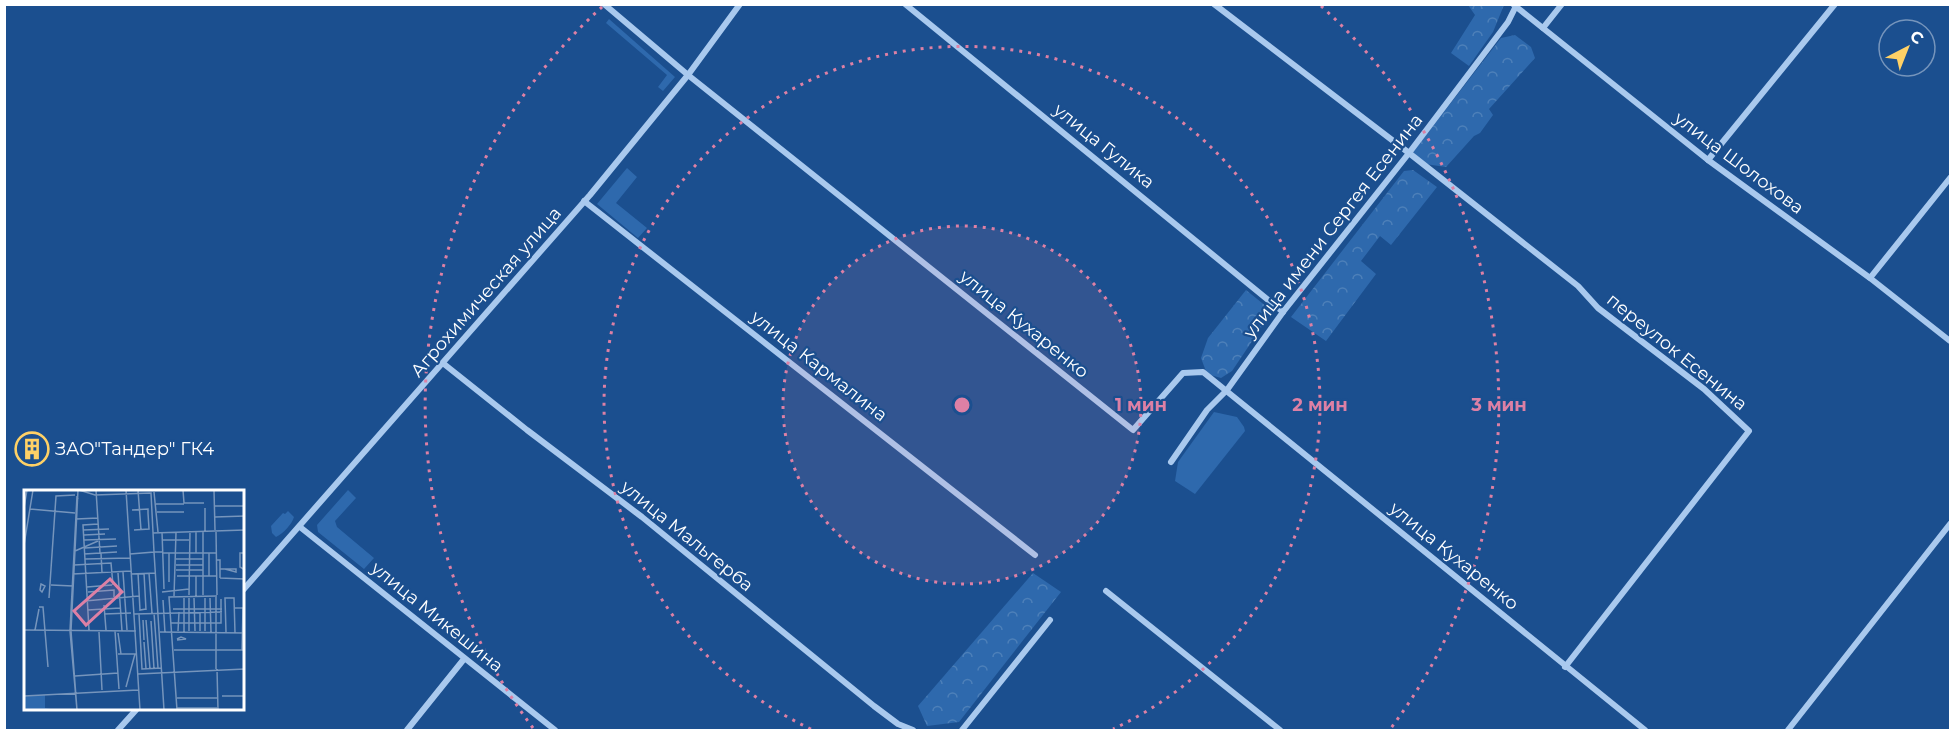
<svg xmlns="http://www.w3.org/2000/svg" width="1955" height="735" font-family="Montserrat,sans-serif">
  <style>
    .grass { fill: #2e69ad }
    .forest { fill: url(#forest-crowns) }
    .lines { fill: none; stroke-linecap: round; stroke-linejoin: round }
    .street { stroke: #a9c9ee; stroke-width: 6 }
    .ring { fill: none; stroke: #dd80a5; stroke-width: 3; stroke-dasharray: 3 6 }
    .labels { text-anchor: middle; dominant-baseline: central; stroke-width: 4.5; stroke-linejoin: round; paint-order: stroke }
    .street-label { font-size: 18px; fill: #fff; stroke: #1b4f8f }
    .poi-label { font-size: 18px; fill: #fff; stroke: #1b4f8f; text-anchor: start }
    .inset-road { fill: none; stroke: #7695bc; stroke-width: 1.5 }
    .view { fill: #dd80a5; fill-opacity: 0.15; stroke: #dd80a5; stroke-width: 3 }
    .inset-edge { fill: none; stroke: #fff; stroke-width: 3 }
    .centre { fill: #dd80a5; stroke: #1b4f8f; stroke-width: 3 }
    .ring-label { font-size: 18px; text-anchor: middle; font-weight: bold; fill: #dd80a5; stroke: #1b4f8f; stroke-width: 4.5; stroke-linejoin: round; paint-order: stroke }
  </style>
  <defs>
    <pattern id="forest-crowns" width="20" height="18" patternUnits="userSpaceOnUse" patternTransform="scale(1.5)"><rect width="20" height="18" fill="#2e69ad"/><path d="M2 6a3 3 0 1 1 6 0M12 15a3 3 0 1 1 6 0" fill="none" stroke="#4d80b9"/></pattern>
  </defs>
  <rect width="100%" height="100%" fill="#1b4f8f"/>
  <g class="grass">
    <path d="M609 19 675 77 663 91 658 87 667 75 606 23Z"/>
    <path d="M627 168 637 177 616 203 647 228 638 238 597 204Z"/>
    <path d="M1214 412 1237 417 1244 427 1245 431 1195 494 1175 481 1178 462Z"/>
    <path d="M348 490 356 498 335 521 337 527 374 558 364 569 318 532 317 525Z"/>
    <path d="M288 511 294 517C292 524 283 534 276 537L272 533 271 526 283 513 285 514Z"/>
  </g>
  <g class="forest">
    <path d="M1468 5H1504L1493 32 1469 66 1451 53 1475 15Z"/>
    <path d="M1515 35 1531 47 1535 58 1489 109 1493 115 1480 133 1474 136 1446 167 1425 164 1413 152 1501 38Z"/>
    <path d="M1413 170 1437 187 1391 245 1380 236 1361 261 1376 274 1326 341 1291 317 1404 171Z"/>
    <path d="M1246 290 1267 307V319L1232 371 1221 378 1207 374 1201 358 1208 338Z"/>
    <path d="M1033 573 1061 592 959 722 927 726 918 706Z"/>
  </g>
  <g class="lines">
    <g class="street">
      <path d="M604 4 688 75 1133 430 1183 373 1203 372 1645 730"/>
      <path d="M905 4 1283 312"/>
      <path d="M1214 4 1409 153 1578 286 1598 308 1704 389 1749 431 1565 667"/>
      <path d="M1514 5 1708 160 1870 278 1950 341"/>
      <path d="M1543 28 1562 4"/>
      <path d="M1708 160 1835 4"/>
      <path d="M584 201 1035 555"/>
      <path d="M1870 278 1950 178"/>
      <path d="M444 364 527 430 642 517 874 706 898 724 913 730"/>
      <path d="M1171 462 1207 410 1227 390 1283 312 1409 153 1508 22 1516 6"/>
      <path d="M300 527 555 730"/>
      <path d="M243 590 590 195 688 75 740 4"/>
      <path d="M1106 591 1280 730"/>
      <path d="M118 730 136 710"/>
      <path d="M407 730 464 659"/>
      <path d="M962 730 1050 620"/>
      <path d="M1788 730 1950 524"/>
    </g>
  </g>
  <circle cx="962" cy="405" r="179" fill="#dd80a5" fill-opacity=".12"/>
  <g class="ring">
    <circle cx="962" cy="405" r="179"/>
    <path d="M811 729A358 358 0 1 1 1113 729"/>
    <path d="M533 728A537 537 0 0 1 603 6M1321 6A537 537 0 0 1 1391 728"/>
  </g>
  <defs>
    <g id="building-ring" transform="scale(1.725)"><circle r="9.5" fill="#1b4f8f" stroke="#ffd166" stroke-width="1.5"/><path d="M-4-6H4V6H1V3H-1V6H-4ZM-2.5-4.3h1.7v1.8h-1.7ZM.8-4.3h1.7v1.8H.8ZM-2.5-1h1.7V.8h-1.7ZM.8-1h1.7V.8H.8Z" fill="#ffd166"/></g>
  </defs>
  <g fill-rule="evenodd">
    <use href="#building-ring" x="32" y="449"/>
  </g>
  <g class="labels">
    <g class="street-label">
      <text transform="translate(1104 146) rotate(39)">улица Гулика</text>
      <text transform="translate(1739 163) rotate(37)">улица Шолохова</text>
      <text transform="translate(1333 226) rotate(-52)">улица имени Сергея Есенина</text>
      <text transform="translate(486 292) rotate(-49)">Агрохимическая улица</text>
      <text transform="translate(1024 324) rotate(39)">улица Кухаренко</text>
      <text transform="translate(1677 352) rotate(39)">переулок Есенина</text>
      <text transform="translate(819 366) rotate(38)">улица Кармалина</text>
      <text transform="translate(687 536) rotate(39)">улица Мальгерба</text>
      <text transform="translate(1454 556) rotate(39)">улица Кухаренко</text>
      <text transform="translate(437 617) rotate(39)">улица Микешина</text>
    </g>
    <g class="poi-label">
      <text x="55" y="449">ЗАО"Тандер" ГК4</text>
    </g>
  </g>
  <g transform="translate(24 490)">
    <rect width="220" height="220" fill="#1b4f8f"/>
    <path d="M21 205V218L32 220H0V206Z" fill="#2e69ad"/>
    <path class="inset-road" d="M55 0 71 5 127 3 130 62 106 64M72 0 76 63M102 0 116 220M114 0 117 40M126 0H190M159 0 160 13H180M190 0 191 40M130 2 134 42M132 14H160M190 16H221M0 18 3 0M6 19 51 23M108 20 124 19V23L125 39 110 40M133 22H160M191 27 221 26M52 29 74 28M59 40 85 39M172 41V63M179 41V105M181 41V18M192 41 193 105M138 42 140 99M129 43 221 40M60 45 81 44M60 50 92 49M138 50H165M0 55 9 0M61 58 93 56M51 61 74 51M138 62H130L140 220M77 63 78 83M138 63H193M145 63V92M221 63H216V77L221 80M60 64 93 62M61 69 106 68M152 69H179M193 70H196V88M50 75 87 73 89 95M152 75H179M196 79H212V82L201 79M152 80H179M99 82 103 140M94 83 98 141M114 83 116 120 122 119M120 83 122 120M125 83 128 123M49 84 107 81M107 84 132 83M153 86H193M172 86V106M185 86V63M196 88 221 89M17 94 21 96 18 102 16 100ZM27 95 49 96M63 97 88 95M64 102 90 100V107M138 102 165 99M165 105 166 41M150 106 152 43M25 108 32 6 51 5M170 108 171 141M186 108 187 142M139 110 141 143M61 111 115 106M80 115 82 140M15 117H19L24 177M211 118H219L218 160M149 119H198M64 120 96 118M130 123 134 178M80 124 107 123M110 124 198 122M115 124 118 179 138 178M119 130 120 150M122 130 126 179M127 131 130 179M147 133H197V109M0 140 112 141M11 140 15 119M65 140 59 35 74 34M91 141 95 199M154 141 155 122M165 141V108M176 141V122M181 141V108M75 142 78 200M136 142 221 143M160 142V108M202 142 201 108H210L211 143M94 143 97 164M153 149 157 147 162 149 153 150M120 152 122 179M150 160H221M94 164H111L102 197M192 179V106M193 179 194 220M114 184 221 179M51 186 94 183M0 206 114 200M198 206H221M153 208H194M153 218H193M53 220 47 141 54 0M53 220 46 141 53 6 54 9M153 220 145 107 193 106"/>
    <path class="view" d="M86 89 98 102 62 135 50 121Z"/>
    <rect width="220" height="220" class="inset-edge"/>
  </g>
  <circle cx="962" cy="405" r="9" class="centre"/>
  <g class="ring-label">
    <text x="1141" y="411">1 мин</text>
    <text x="1320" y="411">2 мин</text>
    <text x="1499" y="411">3 мин</text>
  </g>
  <rect width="1955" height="735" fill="none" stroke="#ffffff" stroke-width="12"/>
  <g transform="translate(1907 48) rotate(42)"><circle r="28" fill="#1b4f8f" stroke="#7695bc" stroke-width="1.5"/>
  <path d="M0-4.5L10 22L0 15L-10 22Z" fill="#ffd166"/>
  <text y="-9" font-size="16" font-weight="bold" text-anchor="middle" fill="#ffffff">С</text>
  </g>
</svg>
